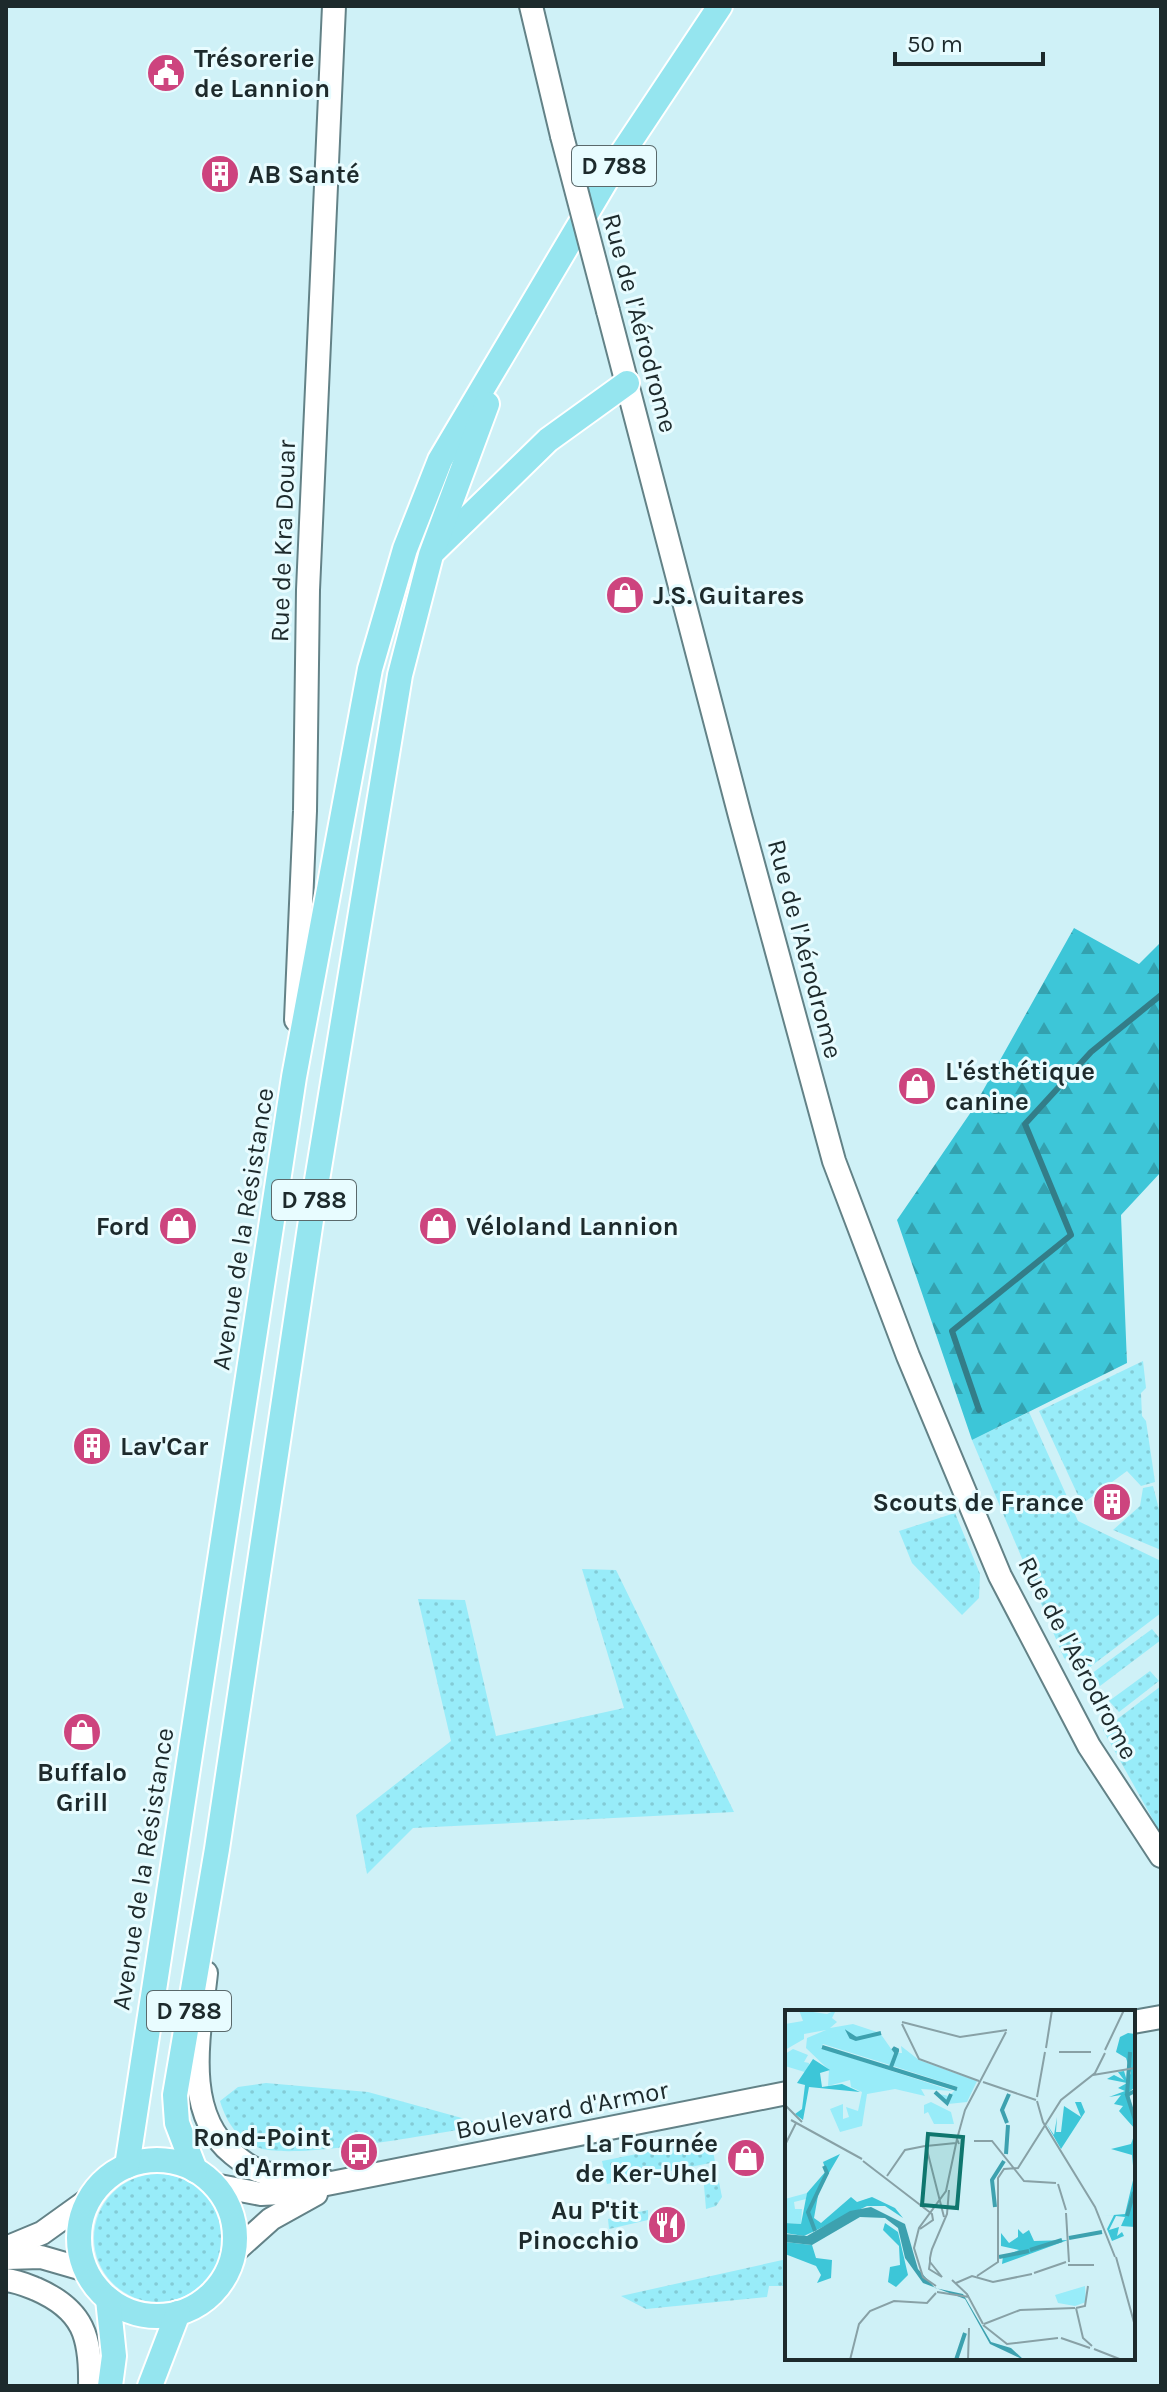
<svg xmlns="http://www.w3.org/2000/svg" width="1167" height="2392" font-family="Karla,sans-serif">
  <style>
    .green { fill: url(#green-dots) }
    .forest { fill: url(#forest-firs) }
    .lines { fill: none; stroke-linecap: round; stroke-linejoin: round }
    .stream { stroke: #337d88; stroke-width: 6 }
    .secondary-casing { stroke: #638287; stroke-width: 26 }
    .primary-casing { stroke: #fff; stroke-width: 28 }
    .secondary { stroke: #fff; stroke-width: 22 }
    .primary { stroke: #95e5ef; stroke-width: 24 }
    .secondary-bridge-casing { stroke: #638287; stroke-width: 26; stroke-linecap: butt }
    .secondary-bridge { stroke: #fff; stroke-width: 22 }
    .labels { text-anchor: middle; dominant-baseline: central; stroke-width: 6; stroke-linejoin: round; paint-order: stroke }
    .shield { fill: #e8fcff; stroke: #5a696b; stroke-width: 2 }
    .shield-label { font-size: 24px; font-weight: bold; fill: #1d2a2c }
    .poi-label { font-size: 26px; font-weight: bold; fill: #1d2a2c; stroke: #e8fcff; text-anchor: start }
    .street-label { font-size: 26px; fill: #1d2a2c; stroke: #e8fcff }
    .inset-river { fill: none; stroke: #3da1af; stroke-width: 4 }
    .inset-road { fill: none; stroke: #88a1a6; stroke-width: 2 }
    .view { fill: #0f766e; fill-opacity: 0.15; stroke: #0f766e; stroke-width: 4 }
    .inset-edge { fill: none; stroke: #1d2a2c; stroke-width: 4 }
  </style>
  <defs>
    <pattern id="green-dots" width="8" height="8" patternUnits="userSpaceOnUse" patternTransform="scale(2)"><rect width="8" height="8" fill="#98ecf9"/><path d="M2 2h.1M6 6h.1" fill="none" stroke="#83cbd6" stroke-width="1.8" stroke-linecap="round"/></pattern>
    <pattern id="forest-firs" width="22" height="20" patternUnits="userSpaceOnUse" patternTransform="scale(2)"><rect width="22" height="20" fill="#3dc6d8"/><path d="M5 1l3.5 6h-7zM16 11l3.5 6h-7z" fill="#33a1af"/></pattern>
  </defs>
  <rect width="100%" height="100%" fill="#cff1f7"/>
  <g class="green">
    <path d="M1143 1361 1146 1388 1141 1393 1142 1416 1146 1421 1155 1482 1141 1486 1127 1471 1082 1504 1039 1411Z"/>
    <path d="M1029 1412 1078 1521 1161 1561V1613L1090 1667 1079 1670 1064 1658 972 1440Z"/>
    <path d="M1153 1486 1161 1517V1550L1113 1530 1140 1506 1143 1488Z"/>
    <path d="M955 1513 980 1574 979 1598 962 1615 912 1563 899 1531Z"/>
    <path d="M582 1569 616 1570 734 1812 413 1828 367 1874 356 1815 451 1741 418 1599 465 1600 496 1736 624 1708Z"/>
    <path d="M1152 1629 1161 1640 1100 1686 1091 1674Z"/>
    <path d="M1150 1671 1159 1681 1119 1712 1109 1701Z"/>
    <path d="M1161 1686V1834L1103 1730Z"/>
    <path d="M266 2083 368 2092 487 2125C442 2132 291 2162 257 2147 237 2139 226 2121 220 2101L238 2087Z"/>
    <path d="M711 2139 715 2162 607 2184 602 2161Z"/>
    <path d="M717 2172 722 2197 716 2206 706 2209 703 2174Z"/>
    <circle cx="158" cy="2238" r="64"/>
    <path d="M648 2210V2220L609 2229 608 2219Z"/>
    <path d="M787 2259V2286H769L767 2297 646 2309 621 2296Z"/>
  </g>
  <path class="forest" d="M1074 928 1139 964 1161 942V1172L1121 1215 1127 1363 972 1440 897 1220 971 1112Z"/>
  <g class="lines">
    <path class="stream" d="M979 1410 952 1331 1071 1235 1025 1124 1091 1052 1161 995"/>
    <g class="secondary-casing">
      <g id="secondary">
        <path d="M531 6 562 136"/>
        <path d="M608 311 740 816 834 1161 908 1356 1000 1576 1089 1746 1161 1856"/>
        <path d="M296 1020 305 811 308 590 334 6"/>
        <path d="M206 1973C200 2031 181 2112 233 2154 243 2162 253 2170 265 2173 283 2176 303 2176 321 2177"/>
        <path d="M1133 2022 1161 2017"/>
        <path d="M214 2185 261 2194 281 2193 787 2093"/>
        <path d="M6 2248 42 2233 88 2200"/>
        <path d="M233 2253 271 2219 316 2194"/>
        <path d="M6 2258 41 2257 86 2270"/>
        <path d="M6 2280C17 2281 26 2285 36 2289 84 2310 91 2337 90 2386"/>
      </g>
    </g>
    <g class="primary-casing">
      <g id="primary">
        <path d="M435 550 548 440 627 383"/>
        <circle cx="157" cy="2238" r="78"/>
        <path d="M127 2166 294 1077 370 669 405 549 440 460 621 155 720 6"/>
        <path d="M195 2170 177 2123 175 2095 217 1849 317 1180 400 675 431 555 487 404"/>
        <path d="M108 2299 114 2356 110 2386"/>
        <path d="M150 2386 178 2313"/>
      </g>
    </g>
    <use href="#secondary" class="secondary"/>
    <use href="#primary" class="primary"/>
    <g class="secondary-bridge-casing">
      <path id="secondary-bridge" d="M562 136 608 311"/>
    </g>
    <use href="#secondary-bridge" class="secondary-bridge"/>
  </g>
  <defs>
    <g id="civic-disc" transform="scale(2)"><circle r="9.5" fill="#cd447e" stroke="#e8fcff"/><path d="M-.6-6.5H3V-4.5H.6V-3L4-1V1h2V6H-6V1h2V-1L-.6-3ZM-1.2 2.5V6h2.4V2.5Z" fill="#fff"/></g>
    <g id="building-disc" transform="scale(2)"><circle r="9.5" fill="#cd447e" stroke="#e8fcff"/><path d="M-4-6H4V6H1V3H-1V6H-4ZM-2.5-4.3h1.7v1.8h-1.7ZM.8-4.3h1.7v1.8H.8ZM-2.5-1h1.7V.8h-1.7ZM.8-1h1.7V.8H.8Z" fill="#fff"/></g>
    <g id="shop-disc" transform="scale(2)"><circle r="9.5" fill="#cd447e" stroke="#e8fcff"/><path d="M-5-2.5h2.3a2.7 3.5 0 0 1 5.4 0H5L5.5 6h-11ZM-1.5-2.5h3a1.5 2.3 0 0 0-3 0Z" fill="#fff"/></g>
    <g id="bus-disc" transform="scale(2)"><circle r="9.5" fill="#cd447e" stroke="#e8fcff"/><path d="M-5-6H5V4H4V6H2V4H-2V6H-4V4H-5ZM-3.5-4V0h7V-4ZM-3.5 1.2v1.5H-2V1.2ZM2 1.2v1.5H3.5V1.2Z" fill="#fff"/></g>
    <g id="restaurant-disc" transform="scale(2)"><circle r="9.5" fill="#cd447e" stroke="#e8fcff"/><path d="M-5-6h1v4h1v-4h1v4h1v-4h1v5L-1.5 .5V6h-2V.5L-5-1ZM5-6V6H3V1.5H1.5Q1.5-4 5-6Z" fill="#fff"/></g>
  </defs>
  <g fill-rule="evenodd">
    <use href="#civic-disc" x="166" y="73"/>
    <use href="#building-disc" x="220" y="174"/>
    <use href="#shop-disc" x="625" y="595"/>
    <use href="#shop-disc" x="917" y="1086"/>
    <use href="#shop-disc" x="178" y="1226"/>
    <use href="#shop-disc" x="438" y="1226"/>
    <use href="#building-disc" x="92" y="1446"/>
    <use href="#building-disc" x="1112" y="1502"/>
    <use href="#shop-disc" x="82" y="1732"/>
    <use href="#bus-disc" x="359" y="2152"/>
    <use href="#shop-disc" x="746" y="2158"/>
    <use href="#restaurant-disc" x="667" y="2225"/>
  </g>
  <g class="labels">
    <g class="shield">
      <rect x="572" y="146" width="84" height="40" rx="6"/>
      <rect x="272" y="1180" width="84" height="40" rx="6"/>
      <rect x="147" y="1991" width="84" height="40" rx="6"/>
    </g>
    <g class="shield-label">
      <text x="614" y="166">D 788</text>
      <text x="314" y="1200">D 788</text>
      <text x="189" y="2011">D 788</text>
    </g>
    <g class="poi-label">
      <text x="194" y="58">Trésorerie<tspan x="194" dy="30">de Lannion</tspan></text>
      <text x="248" y="174">AB Santé</text>
      <text x="653" y="595">J.S. Guitares</text>
      <text x="945" y="1071">L'ésthétique<tspan x="945" dy="30">canine</tspan></text>
      <text x="150" y="1226" text-anchor="end">Ford</text>
      <text x="466" y="1226">Véloland Lannion</text>
      <text x="120" y="1446">Lav'Car</text>
      <text x="1084" y="1502" text-anchor="end">Scouts de France</text>
      <text x="82" y="1772" text-anchor="middle">Buffalo<tspan x="82" dy="30">Grill</tspan></text>
      <text x="331" y="2137" text-anchor="end">Rond-Point<tspan x="331" dy="30">d'Armor</tspan></text>
      <text x="718" y="2143" text-anchor="end">La Fournée<tspan x="718" dy="30">de Ker-Uhel</tspan></text>
      <text x="639" y="2210" text-anchor="end">Au P'tit<tspan x="639" dy="30">Pinocchio</tspan></text>
    </g>
    <g class="street-label">
      <text transform="translate(640 323) rotate(75)">Rue de l'Aérodrome</text>
      <text transform="translate(283 541) rotate(-88)">Rue de Kra Douar</text>
      <text transform="translate(805 949) rotate(75)">Rue de l'Aérodrome</text>
      <text transform="translate(243 1229) rotate(-81)">Avenue de la Résistance</text>
      <text transform="translate(1078 1658) rotate(62)">Rue de l'Aérodrome</text>
      <text transform="translate(143 1869) rotate(-81)">Avenue de la Résistance</text>
      <text transform="translate(562 2110) rotate(-11)">Boulevard d'Armor</text>
    </g>
  </g>
  <g transform="translate(785 2010)">
    <rect width="350" height="350" fill="#cff1f7"/>
    <path d="M14 0 42 4 51 0 47 8 52 12 45 18 68 14 95 23 109 43 105 55 38 34 36 38 168 81 136 79 140 86 110 79 82 84 77 116 55 122 45 99 58 94V109L64 107 61 97 73 101 77 82 66 77 65 70 43 76 44 60 21 38 22 28 41 20 19 24V29L0 40V14L18 11ZM116 36 134 50 192 71 182 92 163 94 149 83 164 86 173 77 108 56 112 43H117ZM8 39 23 45 19 52 24 53 23 63 0 56V44ZM22 183 21 189 9 192 10 199H17L16 214 0 213V189Z" fill="#98ecf9"/>
    <path d="M343 23 350 24V77L344 82 350 119 334 101 338 96 329 94 336 85 324 87 340 81 333 78 342 73 322 69 329 65 339 70 333 62 339 61 342 71 346 63 341 48 331 42 335 27ZM28 49 45 60 35 63 37 77 57 74 75 82 24 77 18 110 10 104 17 99 20 75 12 73ZM290 92H296L300 102 276 139 261 113 269 125 272 107 271 122H276L279 96 296 107ZM350 123V217L336 216 340 207 331 206 324 220 334 217 332 226 337 222 339 226 327 231 322 219 329 205 317 206 340 204 349 166 347 145 326 139 346 134ZM55 144 34 180 29 208 36 213 66 187 72 192 87 187 110 198 118 208 100 196H82L19 226 0 223V213L16 214 22 183 41 161 38 152ZM100 213 113 222 123 265 111 277 103 272 105 257 115 255 114 236 98 220ZM233 219 238 224 244 220 249 231 283 230 217 254 218 246 234 240 216 236V223L224 233 233 227ZM0 232 27 235 31 248 47 250 46 268 32 273 36 265 31 256 0 244Z" fill="#3dc6d8"/>
    <path d="M146 92 166 102 169 114H149L143 102 139 104V95ZM300 276 301 292 290 296 273 293 270 285Z" fill="#98ecf9"/>
    <path d="M86 197 120 214 133 259 150 278 178 284 206 332 226 338 239 350 205 334 180 289 138 273 120 248 113 218 100 208 75 207 27 235 0 232V224L22 226 65 201Z" fill="#3da1af"/>
    <path class="inset-river" d="M71 29 65 25 66 27 71 29 96 23M37 37 172 79M104 58 106 57 112 41V40L108 38 111 42M350 81 342 85 350 110M150 82 162 93 166 84M342 85 345 42M222 113 217 100 224 84M221 144 223 115M210 197 207 170 219 151M342 206 349 182M30 221 23 202 42 163 39 156M284 228 317 222M245 240 277 230M214 247 244 241M171 350 180 323"/>
    <path class="inset-road" d="M117 12 175 27 222 20M117 14 134 49 194 71M261 38 267 0M320 40 339 0M274 42H306M308 65 350 58M198 72 251 90M252 87 260 42M252 91 258 112 310 197 330 247M0 95 17 112M6 110 77 149M172 129 180 100 221 22M189 131H207L239 171 271 173M0 135 11 113M141 136 159 207M141 136 171 133M78 151 147 204 148 210 135 219M102 166 120 140 140 136M273 174 281 200M281 203 284 252M331 247 350 316M145 252 157 267 144 259 145 252V248L146 243 147 239 162 204 164 180M283 255H309M249 263 281 252M192 266 213 252V168L219 159 233 158 276 90 310 63 320 43M167 270 182 284 198 314M171 273 187 266 208 272 247 264M151 276 138 267 129 238 134 218 161 181 172 129 174 134M152 282 184 287M291 298 298 328 307 336M291 298 300 296 303 276M199 314 235 300 290 298M198 315 222 334 273 328M276 328 305 338M309 339 337 350M65 350 74 314 85 301 109 291 142 293 151 283M183 350 184 318"/>
    <path class="view" d="M143 124 178 127 172 198 137 195Z"/>
    <rect width="350" height="350" class="inset-edge"/>
  </g>
  <rect width="1167" height="2392" fill="none" stroke="#1d2a2c" stroke-width="16"/>
  <path d="M895 52v12h148v-12" fill="none" stroke="#1d2a2c" stroke-width="4"/>
  <text x="907" y="52" font-size="24" fill="#1d2a2c" stroke="#e8fcff" stroke-width="6" paint-order="stroke">50 m</text>
</svg>
